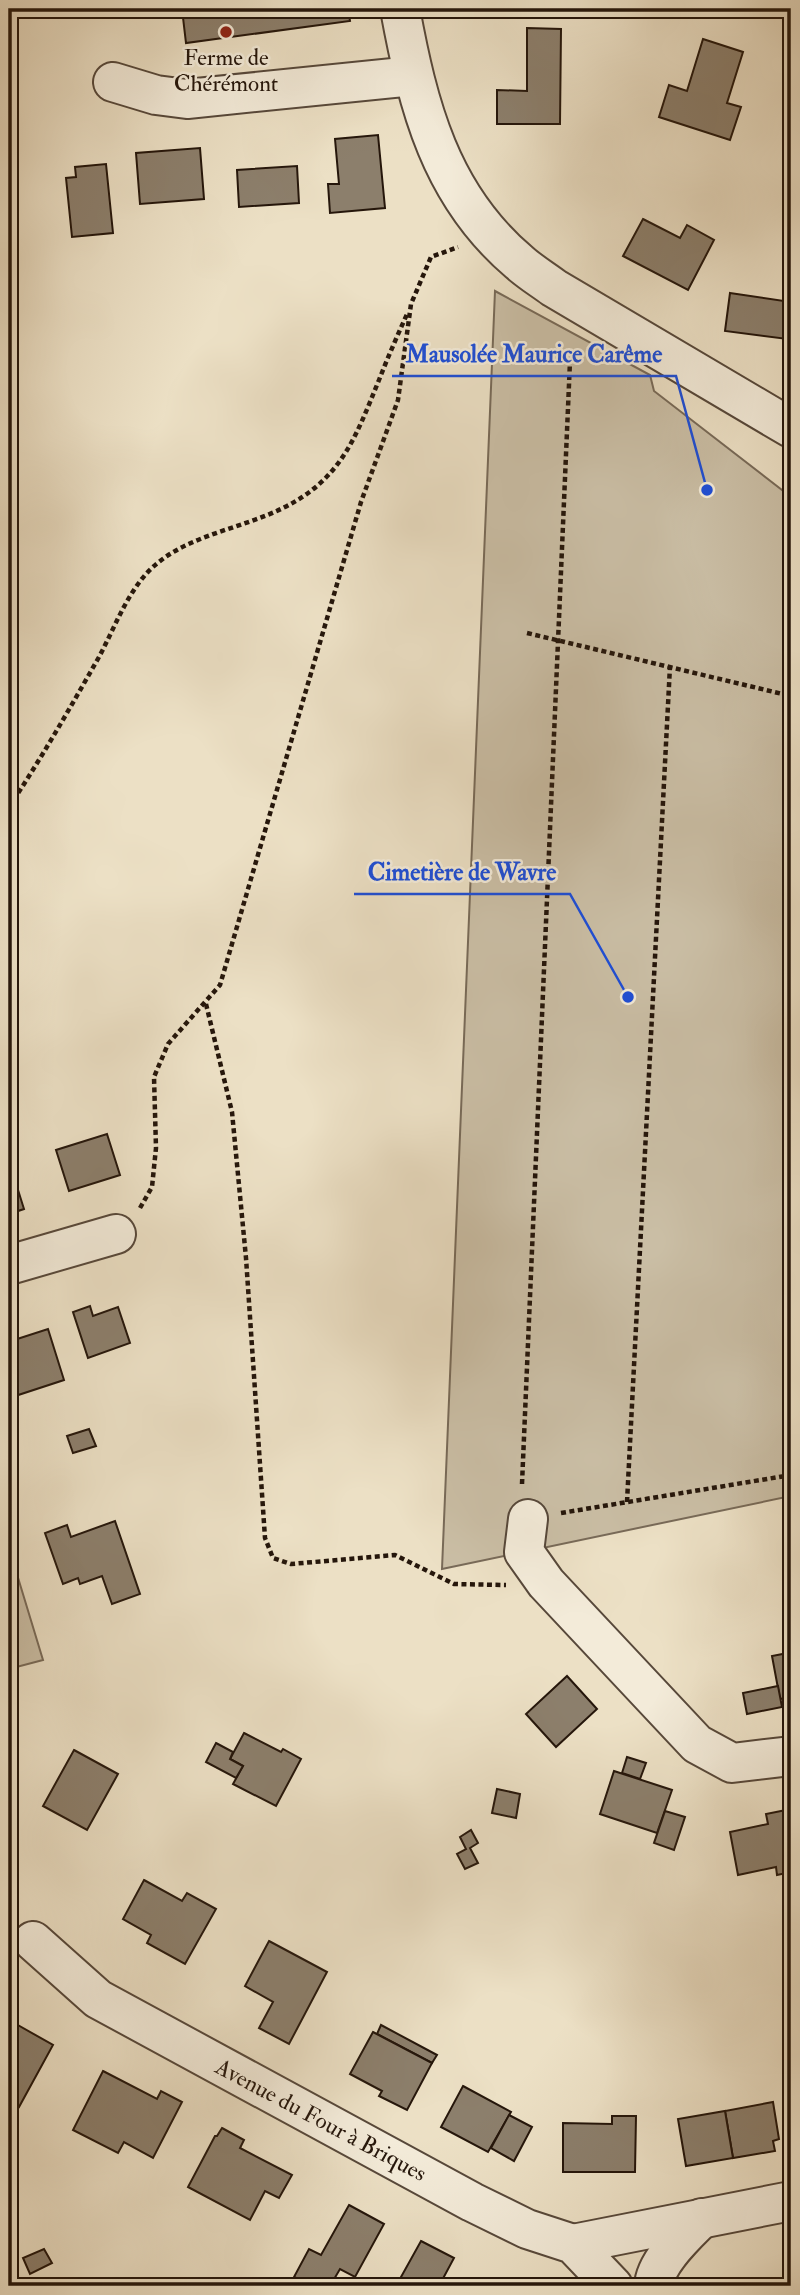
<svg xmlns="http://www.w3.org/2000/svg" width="800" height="2295" font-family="'IM FELL Double Pica',serif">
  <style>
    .green { fill: #cabea5; stroke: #786a58; stroke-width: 2 }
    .building { fill: #8c7f6c; stroke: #25160b; stroke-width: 2 }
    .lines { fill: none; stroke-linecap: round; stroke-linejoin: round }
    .minor-casing { stroke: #57483a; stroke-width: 42 }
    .path { stroke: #25160b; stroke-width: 4.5; stroke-dasharray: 5 3.5; stroke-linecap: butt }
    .minor { stroke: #f3ebd9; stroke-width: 38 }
    .poi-dot { fill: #8f2418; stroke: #f3ebd9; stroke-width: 2.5 }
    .labels { text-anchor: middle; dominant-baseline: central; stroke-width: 5; stroke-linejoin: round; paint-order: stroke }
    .poi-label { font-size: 23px; fill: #25160b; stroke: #f3ebd9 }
    .street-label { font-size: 23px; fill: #25160b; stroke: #f3ebd9 }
    .leader { fill: none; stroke: #1d4ed8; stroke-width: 2.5 }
    .callout-dot { fill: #1d4ed8; stroke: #f3ebd9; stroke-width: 2.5 }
    .callout-label { font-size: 24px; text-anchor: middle; font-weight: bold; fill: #1d4ed8; stroke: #f3ebd9; stroke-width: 5; stroke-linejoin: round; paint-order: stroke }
  </style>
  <rect width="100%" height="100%" fill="#ece0c5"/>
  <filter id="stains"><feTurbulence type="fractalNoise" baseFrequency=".00286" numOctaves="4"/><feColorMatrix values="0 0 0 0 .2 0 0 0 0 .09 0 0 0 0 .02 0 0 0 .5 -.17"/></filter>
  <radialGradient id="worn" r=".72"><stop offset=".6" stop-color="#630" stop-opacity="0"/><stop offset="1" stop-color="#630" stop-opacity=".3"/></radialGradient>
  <g class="green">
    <path d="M495 291 650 375 654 391 791 497V1496L442 1569Z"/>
    <path d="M9 1548 43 1660 9 1669Z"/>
  </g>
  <g class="building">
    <path d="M14 9H49L50 13 15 18Z"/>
    <path d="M182 9H348L350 21 186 43Z"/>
    <path d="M527 28 561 29 560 124H497V90L527 91Z"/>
    <path d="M703 39 743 52 727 103 741 107 730 140 659 117 669 85 687 91Z"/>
    <path d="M378 135 385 208 330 213 328 184H339L335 139Z"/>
    <path d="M200 148 204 199 140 204 136 153Z"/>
    <path d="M106 164 113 233 72 237 66 178 76 177 75 167Z"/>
    <path d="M297 166 299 203 239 207 237 170Z"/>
    <path d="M643 219 680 238 687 225 714 240 688 290 623 256Z"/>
    <path d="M730 293 791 302 787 339 725 331Z"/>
    <path d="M107 1134 120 1175 69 1191 56 1150Z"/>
    <path d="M9 1161 24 1209 9 1214Z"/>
    <path d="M90 1306 93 1316 118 1307 130 1343 88 1358 73 1312Z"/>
    <path d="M48 1329 64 1380 9 1398V1347L12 1346 11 1341Z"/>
    <path d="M89 1429 96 1446 73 1453 67 1436Z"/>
    <path d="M115 1521 140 1594 112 1604 102 1576 80 1584 78 1578 63 1584 45 1533 67 1525 71 1537Z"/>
    <path d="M788 1653 791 1660V1697L780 1699 772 1656Z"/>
    <path d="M567 1676 597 1709 556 1747 526 1714Z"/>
    <path d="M778 1686 782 1707 747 1714 743 1693Z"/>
    <path d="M244 1733 281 1752 283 1749 301 1759 276 1806 233 1784 243 1766 230 1759Z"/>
    <path d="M216 1743 233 1752 230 1759 243 1766 236 1778 206 1762Z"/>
    <path d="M74 1750 118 1774 87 1830 43 1806Z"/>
    <path d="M627 1757 646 1763 640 1779 622 1773Z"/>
    <path d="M614 1771 672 1790 657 1833 600 1814Z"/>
    <path d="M497 1789 520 1794 516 1818 492 1813Z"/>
    <path d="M791 1809V1872L777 1875 776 1867 738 1875 730 1832 768 1824 766 1814Z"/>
    <path d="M665 1811 685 1817 674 1850 654 1843Z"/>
    <path d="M471 1830 478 1843 470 1848 478 1863 465 1869 457 1854 466 1849 460 1837Z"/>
    <path d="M144 1880 182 1901 187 1893 216 1909 185 1964 147 1943 151 1935 123 1919Z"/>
    <path d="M269 1941 327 1972 289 2044 259 2028 273 2002 245 1986Z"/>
    <path d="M9 2020 53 2045 19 2107 9 2101Z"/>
    <path d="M381 2025 437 2055 432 2063 377 2034Z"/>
    <path d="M373 2032 432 2063 407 2110 379 2096 382 2091 350 2074Z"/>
    <path d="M103 2071 157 2099 161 2091 182 2102 153 2158 124 2142 118 2153 73 2130Z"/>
    <path d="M463 2086 511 2112 488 2152 441 2127Z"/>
    <path d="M773 2102 779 2139 773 2141 775 2151 733 2158 725 2111Z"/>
    <path d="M725 2111 733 2158 686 2166 678 2119Z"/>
    <path d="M509 2115 532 2127 514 2161 491 2148Z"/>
    <path d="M612 2116H636L635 2172H563V2123L612 2124Z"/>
    <path d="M222 2128 244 2140 240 2148 292 2175 279 2198 265 2191 250 2220 188 2187 215 2136H217Z"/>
    <path d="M349 2205 384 2224 355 2277 340 2269 330 2286H312L294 2277 309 2249 321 2255Z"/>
    <path d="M421 2241 454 2258 439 2286H396Z"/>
    <path d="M44 2249 52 2263 30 2274 23 2258Z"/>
  </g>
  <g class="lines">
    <g class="minor-casing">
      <g id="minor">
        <path d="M400 9C418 106 440 195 519 262 530 272 542 279 554 288L791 428"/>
        <path d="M113 82 156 95 187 99 413 76"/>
        <path d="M9 1265 116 1234"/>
        <path d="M528 1519 524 1552 546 1583 697 1744 732 1763 791 1756"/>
        <path d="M33 1941 98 1999 472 2202 527 2229 573 2244 613 2286"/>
        <path d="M573 2244 791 2201"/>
        <path d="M654 2286C655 2262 686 2234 702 2218"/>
      </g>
    </g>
    <g class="path">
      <path d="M527 633 791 696"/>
      <path d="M9 807C41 759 70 708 99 657 114 629 125 598 146 574 180 536 239 530 283 508 342 479 356 436 379 380 388 357 398 334 408 312"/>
      <path d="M206 1004 232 1112 246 1258 265 1538 273 1558 291 1564 395 1555 454 1584 506 1585"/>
      <path d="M140 1208 152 1187 156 1148 154 1077 168 1044 220 985 361 502 398 400 411 304 431 257 458 247"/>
      <path d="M522 1484 570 361"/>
      <path d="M627 1502 670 666"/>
      <path d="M561 1513 791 1475"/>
    </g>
    <use href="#minor" class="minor"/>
  </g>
  <circle class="poi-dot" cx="226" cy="32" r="7"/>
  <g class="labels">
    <g class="poi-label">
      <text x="226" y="57">Ferme de<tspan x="226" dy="26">Chérémont</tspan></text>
    </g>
    <g class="street-label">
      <text transform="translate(321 2120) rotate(28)">Avenue du Four à Briques</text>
    </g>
  </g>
  <path class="leader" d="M707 490L676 376H392M628 997L570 894H354"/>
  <g class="callout-dot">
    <circle cx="707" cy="490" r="7"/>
    <circle cx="628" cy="997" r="7"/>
  </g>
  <g class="callout-label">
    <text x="534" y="362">Mausolée Maurice Carême</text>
    <text x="462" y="880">Cimetière de Wavre</text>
  </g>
  <rect width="800" height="2295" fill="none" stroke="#ece0c5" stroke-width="35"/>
  <rect x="10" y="10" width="779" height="2274" fill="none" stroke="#25160b" stroke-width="3.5"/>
  <rect x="18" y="18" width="765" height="2260" fill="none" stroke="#25160b" stroke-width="2"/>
  <rect width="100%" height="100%" filter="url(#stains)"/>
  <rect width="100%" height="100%" fill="url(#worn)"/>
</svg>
